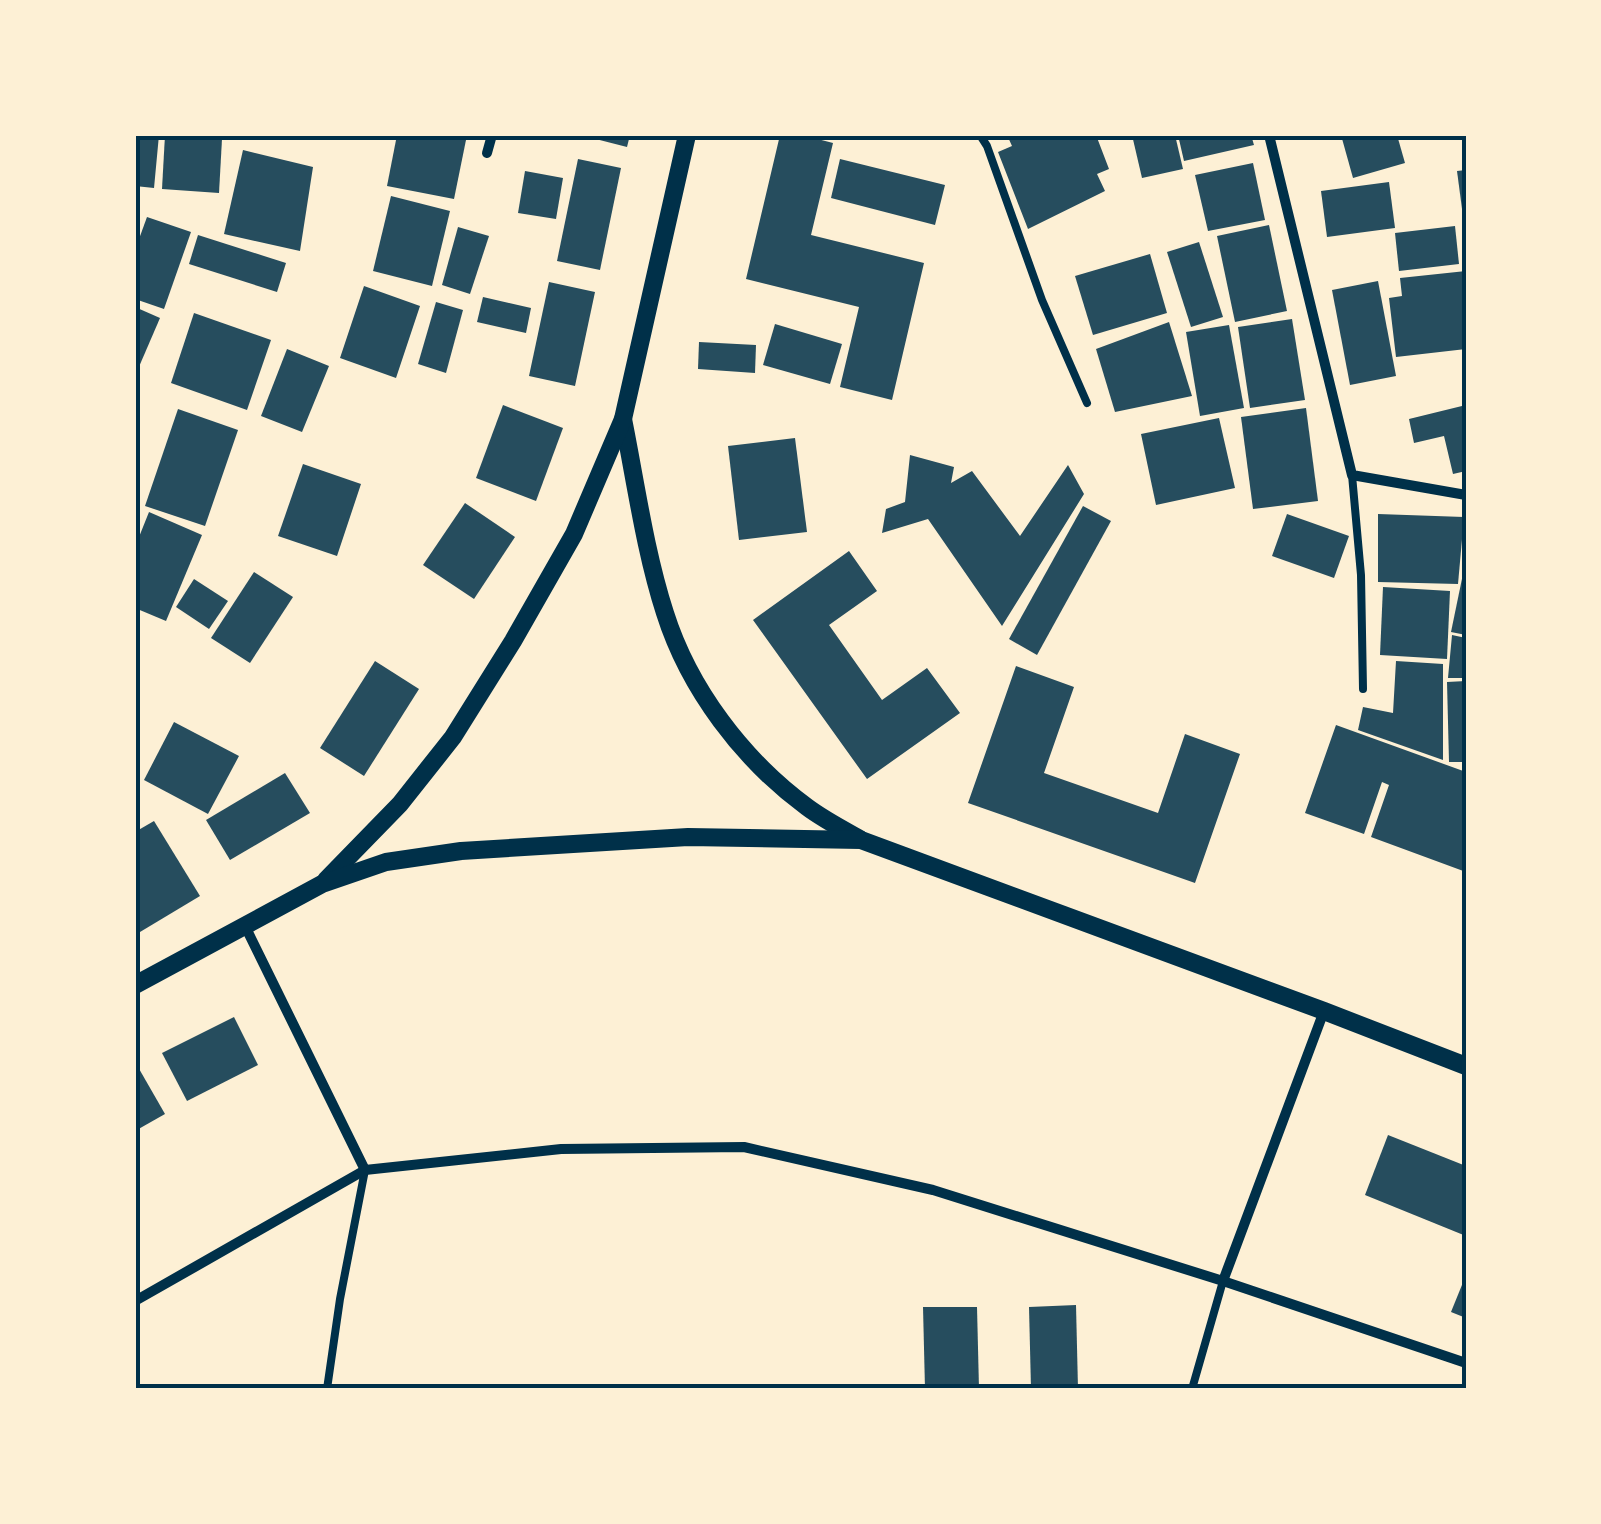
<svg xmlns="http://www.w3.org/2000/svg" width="1601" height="1524" font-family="Helvetica,sans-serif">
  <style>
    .building { fill: #264d5e }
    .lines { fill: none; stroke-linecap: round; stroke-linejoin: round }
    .service { stroke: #003049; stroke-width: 8 }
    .minor { stroke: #003049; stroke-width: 10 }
    .tertiary { stroke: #003049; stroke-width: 18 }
    .neatline { fill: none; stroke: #003049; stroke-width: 4 }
  </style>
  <rect width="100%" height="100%" fill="#fdf0d5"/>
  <g class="building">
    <path d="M135 135H159L154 188 135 186Z"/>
    <path d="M165 135 222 139 219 193 162 189Z"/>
    <path d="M397 135H467L454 199 387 186Z"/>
    <path d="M580 135H630L627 147Z"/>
    <path d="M780 135H802L833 143 811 235 924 263 892 400 840 387 859 307 746 279Z"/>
    <path d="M1007 135H1096L1109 169 1097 174 1105 191 1028 229 998 152 1012 146Z"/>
    <path d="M1132 135H1175L1183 169 1142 178Z"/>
    <path d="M1178 135H1251L1254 145 1184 161Z"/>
    <path d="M1341 135H1397L1405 163 1353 178Z"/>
    <path d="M243 150 313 167 300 251 224 234Z"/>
    <path d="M578 159 621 168 600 270 557 261Z"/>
    <path d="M840 159 945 185 935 225 831 198Z"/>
    <path d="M1253 163 1265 220 1208 231 1195 175Z"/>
    <path d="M1466 170V224H1464L1457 171Z"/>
    <path d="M525 171 563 178 556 219 518 213Z"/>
    <path d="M1389 182 1395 228 1327 237 1321 191Z"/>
    <path d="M391 196 450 211 432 286 373 271Z"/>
    <path d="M147 217 191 232 164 309 135 299V250Z"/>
    <path d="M1269 225 1287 311 1235 322 1217 236Z"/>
    <path d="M1455 226 1459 264 1399 271 1395 233Z"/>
    <path d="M458 227 489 236 470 294 442 285Z"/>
    <path d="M198 235 286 263 277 292 189 264Z"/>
    <path d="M1199 242 1223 317 1191 327 1167 252Z"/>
    <path d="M1150 254 1167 313 1093 335 1075 276Z"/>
    <path d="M1466 271V349L1396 357 1389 298 1402 296 1400 278Z"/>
    <path d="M1378 281 1396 376 1350 385 1332 290Z"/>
    <path d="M549 282 595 292 575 386 529 376Z"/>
    <path d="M364 286 420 306 396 378 340 358Z"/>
    <path d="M483 297 531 308 526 333 477 322Z"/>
    <path d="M436 302 463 310 446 373 418 364Z"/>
    <path d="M135 307 160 318 135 376Z"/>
    <path d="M194 313 271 340 247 410 171 383Z"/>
    <path d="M1292 319 1305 400 1250 408 1238 327Z"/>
    <path d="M1169 322 1192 396 1115 412 1096 349Z"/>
    <path d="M775 324 842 344 830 384 763 365Z"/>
    <path d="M1229 325 1244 408 1200 416 1186 332Z"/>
    <path d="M699 342 756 345 755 373 698 369Z"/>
    <path d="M287 349 329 366 302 432 261 416Z"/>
    <path d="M503 405 563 428 536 501 476 478Z"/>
    <path d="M1466 405V471L1453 474 1444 436 1414 443 1409 419Z"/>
    <path d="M1306 408 1318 501 1253 509 1241 417Z"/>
    <path d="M178 409 238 430 205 526 145 506Z"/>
    <path d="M1219 418 1235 488 1156 505 1141 434Z"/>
    <path d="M795 438 807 532 739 540 728 446Z"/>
    <path d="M910 455 954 467 951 483 972 471 1020 536 1068 465 1084 494 1002 626 928 519 882 533 886 509 905 502Z"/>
    <path d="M303 464 361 484 337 556 278 536Z"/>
    <path d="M465 503 515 537 474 599 423 565Z"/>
    <path d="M1083 506 1111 521 1037 655 1009 639Z"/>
    <path d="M149 512 202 535 166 621 135 608V547Z"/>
    <path d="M1287 514 1349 536 1334 578 1272 556Z"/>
    <path d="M1378 514 1464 517 1458 584 1378 582Z"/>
    <path d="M849 551 877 591 829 625 882 700 927 668 960 713 867 779 753 620Z"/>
    <path d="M1464 569 1466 570V635L1451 632Z"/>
    <path d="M254 572 293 597 250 663 211 638Z"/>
    <path d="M194 579 228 601 209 629 176 607Z"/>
    <path d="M1383 587 1450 591 1447 659 1380 655Z"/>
    <path d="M1452 635 1466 638V678H1448Z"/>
    <path d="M375 661 419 689 364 776 320 748Z"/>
    <path d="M1396 661 1443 664V760L1358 730 1363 707 1393 713Z"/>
    <path d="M1016 666 1074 687 1044 773 1158 813 1185 734 1240 754 1195 883 968 803Z"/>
    <path d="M1466 681V762H1449L1447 682Z"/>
    <path d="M174 722 239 756 208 814 144 780Z"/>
    <path d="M1336 725 1466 772V872L1371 837 1389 785 1382 782 1364 834 1305 813Z"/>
    <path d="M285 773 310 813 230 860 206 820Z"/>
    <path d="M154 821 200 896 135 935V832Z"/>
    <path d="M234 1017 258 1065 187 1101 162 1053Z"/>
    <path d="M138 1067 165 1114 135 1131V1068Z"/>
    <path d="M1388 1135 1466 1166V1236L1365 1195Z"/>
    <path d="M1466 1275V1318L1451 1312Z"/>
    <path d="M1076 1305 1078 1389H1031L1029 1307Z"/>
    <path d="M923 1307H977L979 1389H925Z"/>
  </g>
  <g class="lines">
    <g class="service">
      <path d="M980 135 987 146 1042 300 1087 403"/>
      <path d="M1352 475 1361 575 1363 689"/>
      <path d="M327 1389 340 1299 365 1170"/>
      <path d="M1192 1389 1223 1281"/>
    </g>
    <g class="minor">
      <path d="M1269 135 1352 475 1466 495"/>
      <path d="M487 153 492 135"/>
      <path d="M244 924 365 1170"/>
      <path d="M1223 1281 1324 1011"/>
      <path d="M135 1301 365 1170 561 1149 744 1147 933 1190 1223 1281 1466 1363"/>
    </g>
    <g class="tertiary">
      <path d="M623 419C636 484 645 551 665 613 689 689 743 760 807 807 823 819 842 829 860 839"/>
      <path d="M326 880 400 804 453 737 513 641 574 534 623 419 687 135"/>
      <path d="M135 985 322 884 386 862 461 851 688 837 861 840 1324 1011 1466 1066"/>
    </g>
  </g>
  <rect width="1601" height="1524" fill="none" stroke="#fdf0d5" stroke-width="275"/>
  <rect x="138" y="138" width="1326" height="1248" class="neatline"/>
</svg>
